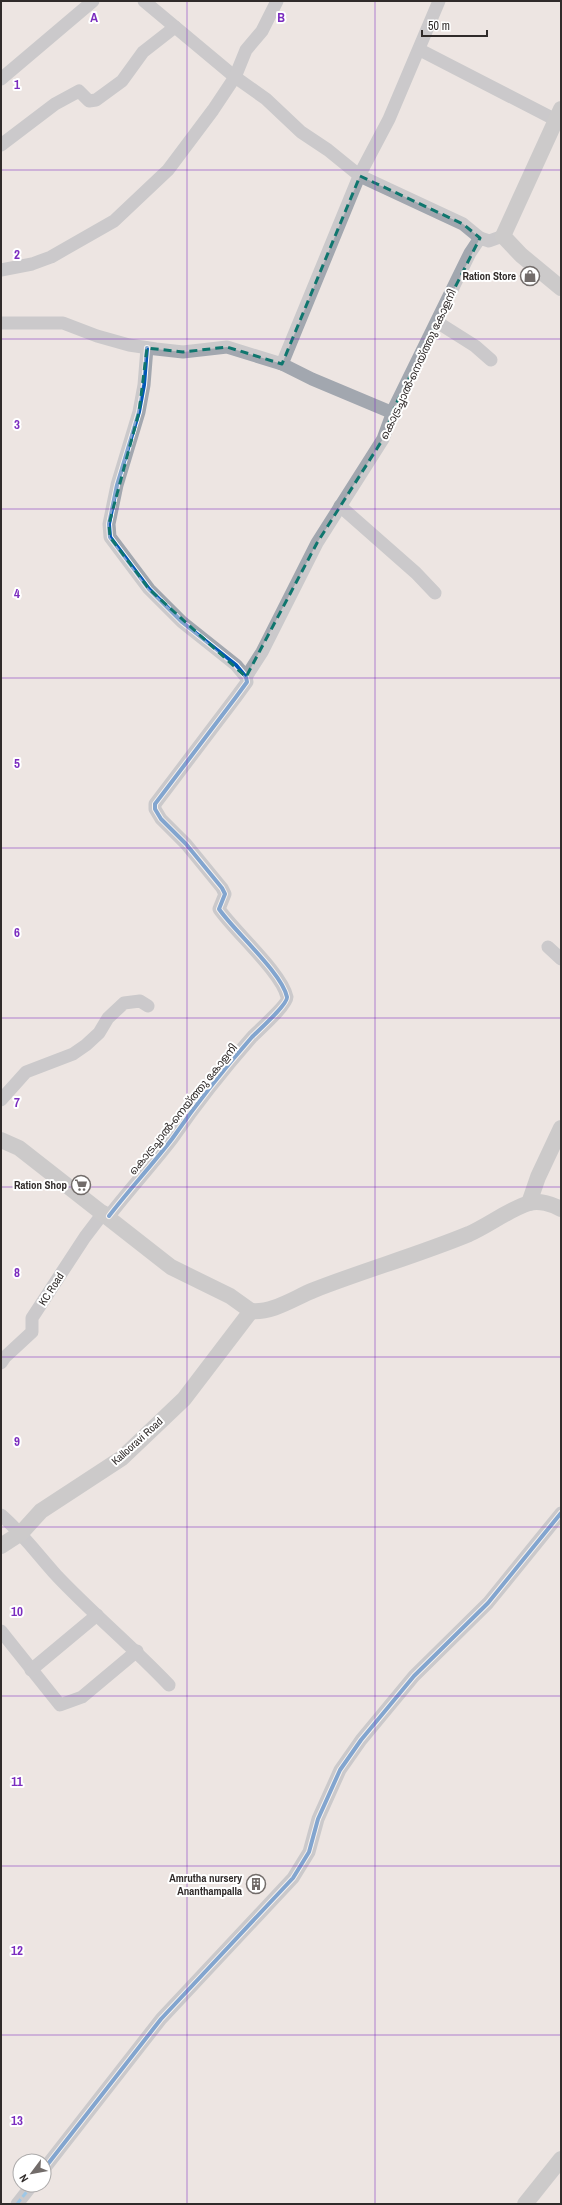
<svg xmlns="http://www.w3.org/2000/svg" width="562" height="2205" font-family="'Archivo Narrow','Noto Sans Malayalam',sans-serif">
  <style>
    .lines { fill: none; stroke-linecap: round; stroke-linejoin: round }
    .minor { stroke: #a2a7af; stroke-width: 13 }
    .major { stroke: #a5a9ae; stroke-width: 16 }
    .quiet { stroke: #3ea3eb; stroke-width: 3; stroke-dasharray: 6 3; stroke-linecap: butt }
    .cycleway-casing { stroke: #fff; stroke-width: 6 }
    .cycleway { stroke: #0057b8; stroke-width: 4 }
    .marked { fill: none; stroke: #0f766e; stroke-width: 3; stroke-dasharray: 8 5; stroke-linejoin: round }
    .grid { fill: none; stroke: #7b2cbf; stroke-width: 1; stroke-opacity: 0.55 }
    .labels { text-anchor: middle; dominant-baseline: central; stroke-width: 4; stroke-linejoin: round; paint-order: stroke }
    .poi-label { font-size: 11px; font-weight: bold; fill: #302b2a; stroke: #fff; text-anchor: end }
    .street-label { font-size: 11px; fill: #302b2a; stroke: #fff }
    .grid-label { font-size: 13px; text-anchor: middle; font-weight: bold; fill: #7b2cbf; stroke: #fff; stroke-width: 4; stroke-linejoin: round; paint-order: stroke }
  </style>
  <rect width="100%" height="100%" fill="#ede5e2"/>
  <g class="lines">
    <g class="minor">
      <path d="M144 1 235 77 266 99 301 132 328 150 360 176 463 224 480 238"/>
      <path d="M420 50 556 120"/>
      <path d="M1 79 93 1"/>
      <path d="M1 145 55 104 79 91 89 101 96 100 122 81 143 52 175 27"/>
      <path d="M1 270 32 264 51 257 114 221 168 170 213 110 235 77 246 50 262 31 277 1"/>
      <path d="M437 322 475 346 491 360"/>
      <path d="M1 323H63L97 336 129 345 156 349 183 352 227 347 282 364 312 379 393 413"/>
      <path d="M282 364 360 174 389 119 439 1"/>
      <path d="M340 506 416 573 435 593"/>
      <path d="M246 677 262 652 317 543 383 439 395 406 470 253 480 238 489 241 503 236"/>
      <path d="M548 947 561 959"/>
      <path d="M1 1100 26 1072 73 1054 86 1045 99 1033 108 1018 124 1003 140 1001 148 1006"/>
      <path d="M109 1216C129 1190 152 1165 172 1139 197 1103 223 1070 252 1037 259 1030 288 1004 287 997 282 973 234 931 219 909L225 894 222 888 186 844 161 819 155 809V804L236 697 247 682 246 677 236 665 182 622 149 589 110 537 109 524 117 485 139 412 144 385 147 348"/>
      <path d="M1 1363 5 1357 32 1332V1318L85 1237 104 1212"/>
      <path d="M1 1515C23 1534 38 1555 57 1576 93 1614 133 1647 169 1685"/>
      <path d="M1 1631 60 1705 82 1697 137 1651"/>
      <path d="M31 1670 97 1615"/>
      <path d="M44 2169 161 2019 293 1878 309 1852 318 1819 340 1770 361 1740 414 1676 488 1603 561 1513"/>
      <path d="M17 2204 32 2185"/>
    </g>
    <g class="major">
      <path d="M561 109 503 236 521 255 561 288"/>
      <path d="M1 1140 19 1148 171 1267 230 1296 251 1311"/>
      <path d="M529 1203 538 1177 561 1128"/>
      <path d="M251 1311C273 1313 294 1298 314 1290 365 1270 418 1255 469 1234 489 1225 508 1210 529 1203 539 1200 552 1204 561 1209"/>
      <path d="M1 1546 21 1533 41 1511 122 1458 184 1399 251 1311"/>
      <path d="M525 2204 561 2159"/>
    </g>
    <path class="quiet" d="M17 2204 32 2185"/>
    <g class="cycleway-casing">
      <g id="cycleway">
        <path d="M109 1216C129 1190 152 1165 172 1139 197 1103 223 1070 252 1037 259 1030 288 1004 287 997 282 973 234 931 219 909L225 894 222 888 186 844 161 819 155 809V804L236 697 247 682 246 677 236 665 182 622 149 589 110 537 109 524 117 485 139 412 144 385 147 348"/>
        <path d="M44 2169 161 2019 293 1878 309 1852 318 1819 340 1770 361 1740 414 1676 488 1603 561 1513"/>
      </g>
    </g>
    <use href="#cycleway" class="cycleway"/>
  </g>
  <path d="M0 0H562V2205H0ZM360 176 463 224 480 238 395 406 383 439 317 543 246 677 149 589 110 537 109 524 139 412 147 348 183 352 227 347 282 364Z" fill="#ede5e2" fill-opacity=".55" fill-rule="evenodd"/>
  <path class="marked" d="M360 176 463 224 480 238 395 406 383 439 317 543 246 677 149 589 110 537 109 524 139 412 147 348 183 352 227 347 282 364Z"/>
  <path class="grid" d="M187 1V2204M375 1V2204M1 170H561M1 339H561M1 509H561M1 678H561M1 848H561M1 1018H561M1 1187H561M1 1357H561M1 1527H561M1 1696H561M1 1866H561M1 2035H561"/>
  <defs>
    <g id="shop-ring" transform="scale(1)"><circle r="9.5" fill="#fff" stroke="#726c6a" stroke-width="1.5"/><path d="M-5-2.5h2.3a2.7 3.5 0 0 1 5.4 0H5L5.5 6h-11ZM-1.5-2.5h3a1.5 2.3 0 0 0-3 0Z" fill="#726c6a"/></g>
    <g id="supermarket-ring" transform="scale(1)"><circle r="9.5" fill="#fff" stroke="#726c6a" stroke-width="1.5"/><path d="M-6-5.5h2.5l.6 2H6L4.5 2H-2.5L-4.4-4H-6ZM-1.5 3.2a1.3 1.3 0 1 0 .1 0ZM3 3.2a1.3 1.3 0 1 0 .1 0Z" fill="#726c6a"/></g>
    <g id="building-ring" transform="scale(1)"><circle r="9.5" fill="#fff" stroke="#726c6a" stroke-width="1.5"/><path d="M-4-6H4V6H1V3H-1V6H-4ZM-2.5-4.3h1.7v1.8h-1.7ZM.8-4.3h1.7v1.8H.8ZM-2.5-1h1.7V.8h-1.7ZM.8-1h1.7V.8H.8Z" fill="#726c6a"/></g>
  </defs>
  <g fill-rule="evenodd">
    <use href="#shop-ring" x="530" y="276"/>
    <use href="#supermarket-ring" x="81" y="1185"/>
    <use href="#building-ring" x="256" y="1884"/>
  </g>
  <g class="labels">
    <g class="poi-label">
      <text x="516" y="276">Ration Store</text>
      <text x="67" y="1185">Ration Shop</text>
      <text x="242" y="1878">Amrutha nursery<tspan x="242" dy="13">Ananthampalla</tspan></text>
    </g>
    <g class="street-label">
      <text transform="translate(418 364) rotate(-65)">കൊട്രച്ചാൽ-നെയ്ത്തു കോളനി</text>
      <text transform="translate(183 1109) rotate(-51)">കൊട്രച്ചാൽ-നെയ്ത്തു കോളനി</text>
      <text transform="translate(51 1289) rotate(-57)">KC Road</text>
      <text transform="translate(137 1441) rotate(-42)">Kallooravi Road</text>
    </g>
  </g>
  <g class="grid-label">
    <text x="94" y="22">A</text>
    <text x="281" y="22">B</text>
    <text x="17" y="89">1</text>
    <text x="17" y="259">2</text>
    <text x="17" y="429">3</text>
    <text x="17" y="598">4</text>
    <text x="17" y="768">5</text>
    <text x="17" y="937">6</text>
    <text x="17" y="1107">7</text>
    <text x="17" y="1277">8</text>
    <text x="17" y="1446">9</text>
    <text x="17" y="1616">10</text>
    <text x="17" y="1786">11</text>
    <text x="17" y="1955">12</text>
    <text x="17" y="2125">13</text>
  </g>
  <rect width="562" height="2205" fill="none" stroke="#302b2a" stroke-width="4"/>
  <g transform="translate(32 2173) rotate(238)"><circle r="19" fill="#ffffff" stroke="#acaaaa"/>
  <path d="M0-3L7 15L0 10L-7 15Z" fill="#726c6a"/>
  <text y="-6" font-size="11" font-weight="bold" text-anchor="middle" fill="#302b2a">N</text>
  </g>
  <path d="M422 30v6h65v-6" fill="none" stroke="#302b2a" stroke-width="2"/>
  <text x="428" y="30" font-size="12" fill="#302b2a" stroke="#ffffff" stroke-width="3" paint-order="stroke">50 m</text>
</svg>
